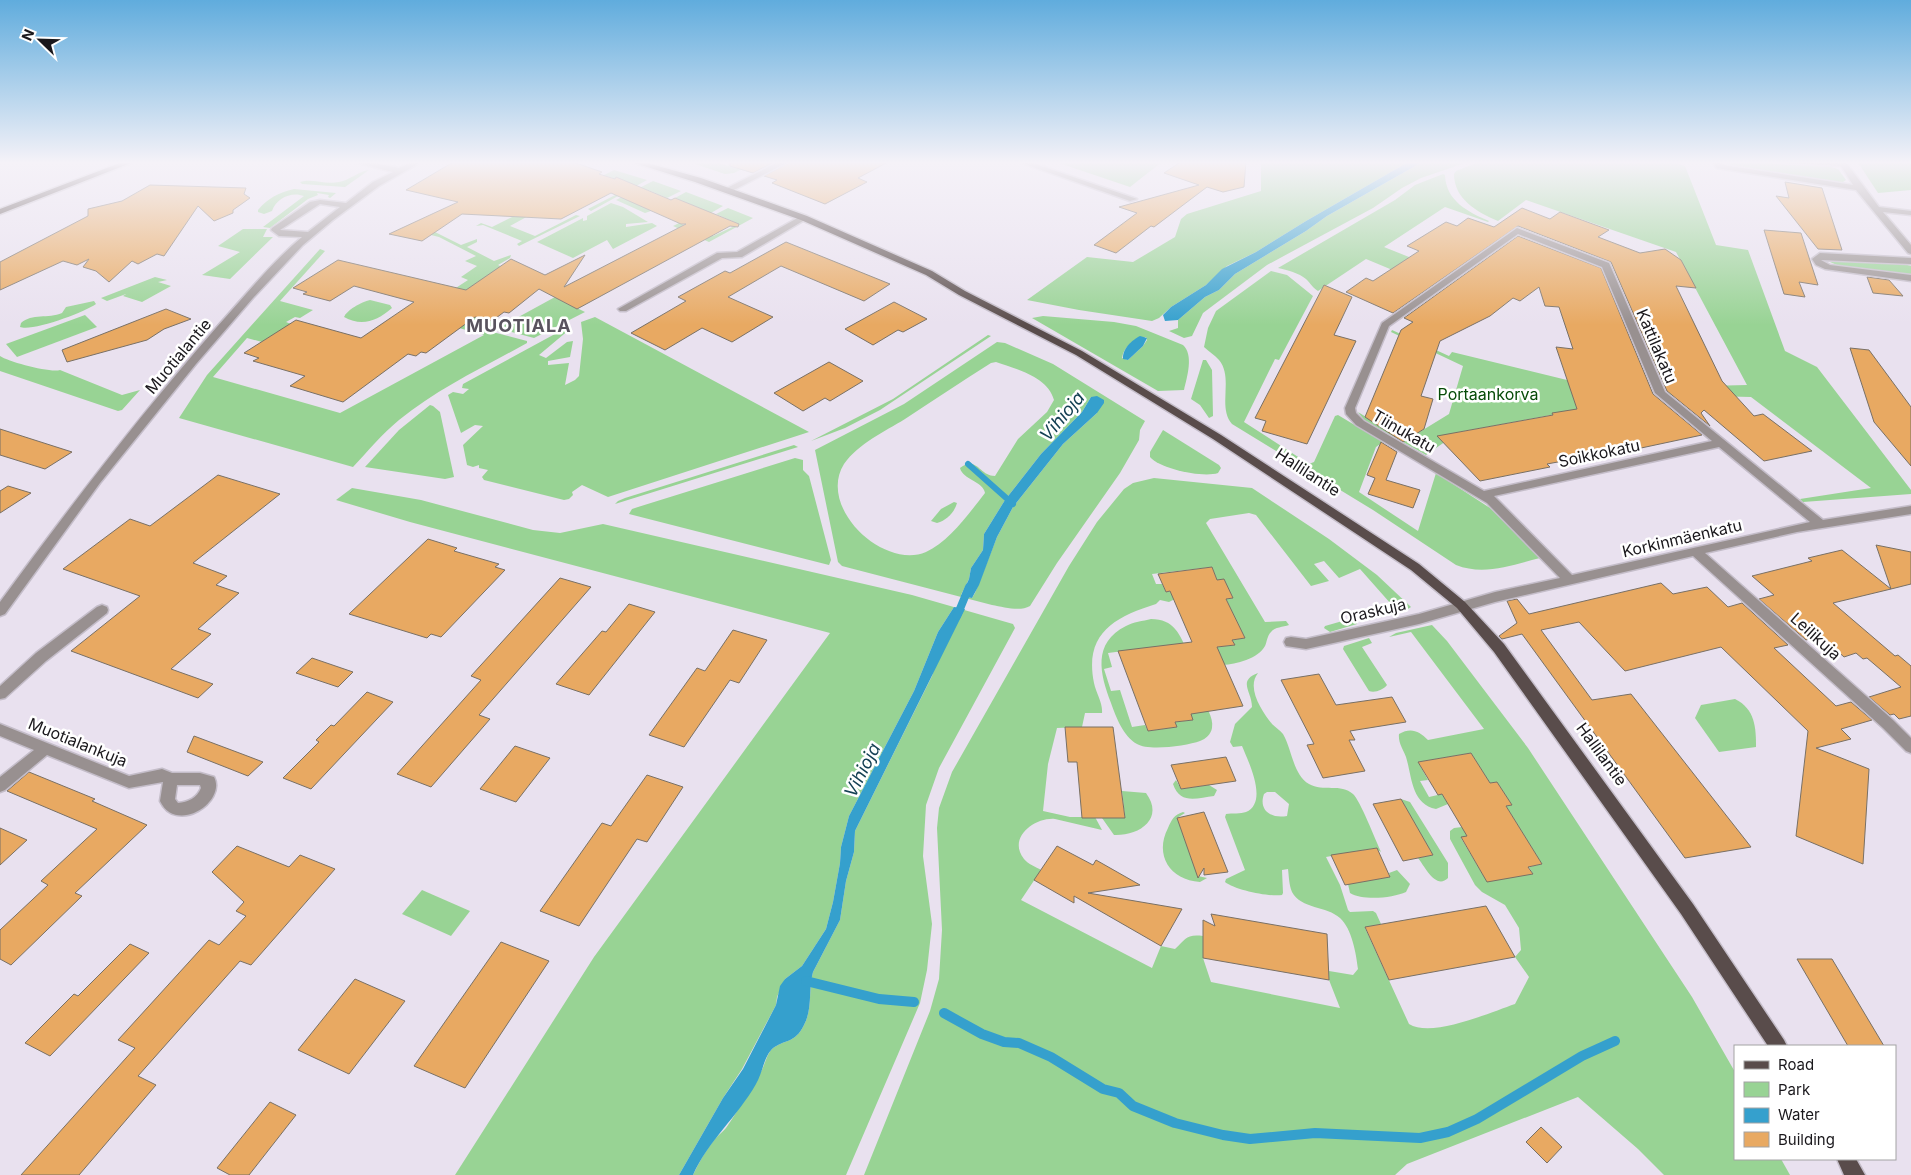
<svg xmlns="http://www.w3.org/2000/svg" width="1911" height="1175" font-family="Inter,sans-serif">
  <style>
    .green { fill: #98d394; fill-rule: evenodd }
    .water { fill: #35a0cd }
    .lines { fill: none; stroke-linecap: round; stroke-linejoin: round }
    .stream-far2 { stroke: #35a0cd; stroke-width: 6 }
    .stream-far1 { stroke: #35a0cd; stroke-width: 8 }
    .stream { stroke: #35a0cd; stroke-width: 10 }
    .building { fill: #e8a962; stroke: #797065 }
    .minor-casing { stroke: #c4bdc9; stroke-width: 3 }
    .major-casing { stroke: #c4bdc9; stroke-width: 3 }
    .minor { fill: #989090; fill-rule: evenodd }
    .major { fill: #594c4b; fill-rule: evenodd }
    .labels { text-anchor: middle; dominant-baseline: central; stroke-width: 5; stroke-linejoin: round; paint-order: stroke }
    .street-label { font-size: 16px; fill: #1a181c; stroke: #fff }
    .park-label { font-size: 16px; fill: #064b08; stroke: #fff }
    .far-district-label { font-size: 18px; font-weight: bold; letter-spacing: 1px; fill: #59535e; stroke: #fff }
    .water-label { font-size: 18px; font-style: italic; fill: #154154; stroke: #fff }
  </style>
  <rect width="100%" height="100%" fill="#e9e1ef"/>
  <g class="green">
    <path d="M686 161H713L736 168 750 161H758L734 173 725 174Z"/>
    <path d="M1053 161H1163L1130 187Z"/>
    <path d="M1261 161H1410L1306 221 1256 252 1227 266 1206 285 1171 307 1159 318 1152 321 1079 310 1027 300 1087 257 1133 262 1175 237 1181 219 1187 214 1261 191Z"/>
    <path d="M1424 161H1471L1421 178 1402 188 1373 208 1267 265 1203 313 1192 336 1184 338 1169 331 1178 328V320L1205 297 1219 290 1235 274 1306 231 1327 216Z"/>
    <path d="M1481 161H1672L1685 166 1716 245 1748 250 1785 351 1817 367 1911 490V494L1803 502 1800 499 1871 488 1751 397 1670 395 1666 387 1747 385 1676 252 1526 200 1498 221C1477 212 1454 199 1454 174L1456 171Z"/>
    <path d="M1726 161 1828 166 1838 169 1846 180 1843 182H1837L1741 168 1725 163Z"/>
    <path d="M1857 161H1911V190L1878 193Z"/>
    <path d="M369 170 345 187 302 184 300 182C312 178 325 185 339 182 350 180 359 171 369 170Z"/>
    <path d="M614 170 647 180 591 211 588 209 619 193 623 182 607 176 596 182 592 181Z"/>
    <path d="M1443 174 1445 175C1446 201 1468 212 1489 221L1488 222 1445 207 1384 247 1449 273 1431 286 1366 259 1318 291C1313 288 1311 284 1306 279 1299 273 1287 270 1278 268L1395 200 1415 185Z"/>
    <path d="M653 181 681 191 667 198 648 190 629 199 651 211 645 213 616 200Z"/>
    <path d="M294 189 336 193 330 198 328 197 329 195 317 193 318 195 308 199 270 228 263 227 304 196C292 191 276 198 272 211L264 214 258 212V210C268 198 278 193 294 189Z"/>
    <path d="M686 192 723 206 711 213 675 198Z"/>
    <path d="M611 203 623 207 648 222 626 224V227L652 223 657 226 613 249 607 240 573 258 537 242 583 218V221L587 220V216Z"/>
    <path d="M728 208 753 218 709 242 673 226 679 223 713 236 739 224 716 214Z"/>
    <path d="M526 210 530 215 510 226 535 236 576 215 580 216 519 246 517 244 522 241 483 225 476 226 481 223 492 227Z"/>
    <path d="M243 229H267L263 237H273L230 279 202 275 240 252 218 246Z"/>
    <path d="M433 231 461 245 477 239V242L467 247 494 261 511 255 510 258 498 265 527 279 563 285 547 293 511 275 460 295 439 299 468 280 461 277 477 266 465 261 476 256 439 237 427 234Z"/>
    <path d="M320 249 325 251 280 301 313 310 300 318 295 317 286 322 291 324 262 342 247 338 213 377 340 413 484 335 434 321 438 318 527 341V343C484 367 437 389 399 420 382 434 368 451 353 467L179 418 207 375Z"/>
    <path d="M1834 261 1904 264 1911 266V276L1837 265 1830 262Z"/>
    <path d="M1271 271 1287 275 1313 296 1279 360 1275 359 1244 422 1309 464 1314 462 1335 416 1338 415 1383 442 1376 447 1359 492 1418 531 1436 473 1490 508 1540 558C1512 565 1484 576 1456 565L1373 510 1232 424C1217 407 1234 378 1219 360 1215 355 1208 351 1204 347L1208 328 1216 311Z"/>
    <path d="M155 277 167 280 158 282 171 286 142 302 123 296 126 294 107 301 101 298Z"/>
    <path d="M555 297 585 312 534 338 448 315H469L504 325Z"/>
    <path d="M370 300 390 305 392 308C377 321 362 327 344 317 347 310 361 302 370 300Z"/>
    <path d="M94 301 96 304C85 312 32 332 20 327L21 323C32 313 48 319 62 313L66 307Z"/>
    <path d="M85 315 97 327 17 357 6 344Z"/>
    <path d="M1043 316 1114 322 1136 326 1183 345C1194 355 1187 377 1184 390L1158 391 1032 318ZM1146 337 1147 340 1143 346 1128 360 1122 358C1124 345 1134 341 1146 337Z"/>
    <path d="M595 317 809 432 608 497 582 485 572 492 573 495 569 499 564 500 484 480 482 477 488 470 479 468V465L473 467 467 465 463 445 483 426 475 425 461 433 448 395 453 392 463 394 469 389 462 388 463 384 566 328 570 329 539 355 546 358 567 342 573 341 570 357 548 361V365L569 363 565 385 575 380 579 376 583 339 581 322Z"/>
    <path d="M1392 330 1449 356 1452 352 1567 380 1625 386 1638 399 1459 432 1426 455 1364 420 1358 412 1405 441 1449 414 1463 366 1391 332Z"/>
    <path d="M988 335 991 336 880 410 845 428 811 441 893 399Z"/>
    <path d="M997 342 1005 343 1053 364 1145 421 1140 430 1139 440 1120 473 1057 563 1030 606C1020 612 1004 607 992 605L842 566 838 562 815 450 904 404ZM996 362C1016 369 1048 377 1054 400L1047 412 1018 439 995 476C979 476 977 455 960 468 963 480 983 481 985 493 970 512 949 542 926 552 883 570 817 507 844 464 859 443 884 432 905 419 934 400 962 381 991 363ZM1091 397 1097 413 1063 444 1013 507 997 537 975 593 972 598 961 595 969 579 971 568 983 550 984 534 1005 500 1041 454 1082 412Z"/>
    <path d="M0 356C9 362 50 373 60 370L122 395 140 390 122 410 118 411 0 371Z"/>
    <path d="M1203 360H1206L1212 370 1213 416 1209 418 1200 405 1191 399Z"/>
    <path d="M430 405 433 406 440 412 454 477 445 479 365 467 399 430Z"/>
    <path d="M1163 430 1219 465 1221 468 1218 473C1203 478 1160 469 1150 457V452Z"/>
    <path d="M794 445 798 447 615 504 618 501 625 498Z"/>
    <path d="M795 458 803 460V470L809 476 831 560 829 565 629 514 632 509 638 507Z"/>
    <path d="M1154 478 1252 488 1329 539 1377 575 1411 607 1408 609 1382 617 1378 610 1391 604 1360 569 1339 578 1324 561 1314 564 1329 581 1311 586 1256 515 1249 513 1210 519 1206 523 1265 622 1286 621 1289 625C1283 627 1275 627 1271 632 1267 636 1267 642 1265 646 1258 659 1236 664 1223 665L1208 648 1234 645 1232 640 1245 638 1226 599 1233 598 1224 580H1217L1212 567 1152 574 1156 584H1162L1166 592 1174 591 1177 598 1169 602 1160 600 1156 604C1114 617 1084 634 1094 683 1096 693 1103 703 1102 713H1085L1082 727 1057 728 1048 764 1043 811 1070 817H1095L1102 830 1055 819C1035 817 1007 838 1024 859 1028 864 1036 867 1041 870L1021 900 1152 968 1161 946 1175 949C1186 939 1186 934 1203 936V958L1211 982 1340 1008 1329 980V971L1353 975 1358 969C1356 953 1352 929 1340 918 1327 906 1301 909 1292 892 1289 885 1289 877 1288 869L1282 870 1283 893 1282 895C1269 897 1235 890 1225 882L1226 879 1245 870 1225 817 1226 814C1232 813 1241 814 1246 812 1269 802 1248 761 1242 746L1233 747 1230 742 1235 724 1252 707C1252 691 1237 681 1258 673 1246 688 1262 711 1272 724 1275 727 1280 730 1283 734 1292 749 1293 775 1309 784 1323 792 1341 783 1353 794 1360 800 1376 841 1381 852L1375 848 1326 857 1340 885 1348 910 1350 912 1373 911 1376 913 1381 924 1365 928 1409 1024C1432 1038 1489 1013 1515 1004L1529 977 1515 957 1521 950 1519 928 1505 905 1482 892 1475 885 1450 839V831L1454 828 1478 825 1483 833 1461 838 1483 875 1533 874 1529 867 1542 864 1506 806 1512 805 1497 782 1490 783 1471 753 1418 762 1428 780 1420 781 1429 797 1442 794 1448 804 1436 809C1411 804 1412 776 1406 757 1403 749 1398 743 1399 734 1411 727 1419 731 1428 740L1484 729 1411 632 1389 637 1396 633 1432 625 1447 641 1528 748 1692 997 1735 1072V1159H1781L1790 1175H1664L1638 1149 1578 1097 1407 1164 1395 1175H864L930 1011 939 979 942 930 937 828 939 808 952 772 1069 566 1097 522 1124 489 1133 483ZM1267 792H1275L1289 804 1287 816C1272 819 1258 811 1264 794Z"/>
    <path d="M352 488 421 500 533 530 560 533 603 524 912 595 1013 624 1015 628 939 768 926 805 923 856 932 924 927 970 920 1003 846 1175H693C699 1162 706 1150 715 1139 718 1135 723 1132 726 1128 738 1111 749 1091 760 1073 765 1066 766 1055 772 1049 784 1039 795 1044 804 1025 813 1008 808 990 813 972L840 920 846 881 854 852 855 831 932 676 954 607 938 632 914 691 849 816 841 847 840 863 833 902 826 929 802 966 785 979 777 997 776 1005 742 1069 723 1098 679 1175H455L594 957 830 633 410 522 336 500Z"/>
    <path d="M954 502 957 503C954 513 947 520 937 523L931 521 941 509Z"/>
    <path d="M1353 618 1357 624 1330 632 1324 628 1325 626Z"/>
    <path d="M1151 619C1174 619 1180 634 1188 653L1162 646 1108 653 1112 667 1104 669 1111 691 1120 690 1132 727 1145 725 1148 731 1177 727 1175 722 1193 720 1183 694 1200 696C1205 705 1214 717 1212 728 1211 734 1206 739 1200 741 1187 746 1148 751 1137 744 1123 736 1116 717 1111 703 1100 674 1092 643 1126 626 1133 622 1143 621 1151 619Z"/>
    <path d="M1369 638 1372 643 1362 647 1387 685C1383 690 1375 693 1369 691L1343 649 1344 646Z"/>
    <path d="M1735 699C1755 709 1756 727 1756 747L1719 752 1695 718 1701 705Z"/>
    <path d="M1176 780 1181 789 1209 785 1217 790 1214 796C1197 798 1180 805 1173 784Z"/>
    <path d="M1122 791 1146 793C1165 819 1139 836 1114 835L1102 818 1125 817Z"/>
    <path d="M1401 799 1410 802 1448 863V878C1436 890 1425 867 1418 858L1433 855Z"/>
    <path d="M1183 812 1185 813 1177 818 1198 876 1207 878 1200 882C1170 880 1154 855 1168 828 1172 819 1174 815 1183 812Z"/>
    <path d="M1397 870 1410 884 1406 892C1393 898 1363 901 1350 893L1348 884 1390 877 1389 873Z"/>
    <path d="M422 890 470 911 451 936 402 914Z"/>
  </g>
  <g class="water">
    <path d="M1410 161H1424L1327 216 1306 231 1235 274 1219 290 1205 297 1178 320 1165 321 1163 315 1171 307 1206 285 1222 269 1256 252 1306 221Z"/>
    <path d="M1140 336 1147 338 1143 346 1128 360 1123 359C1122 349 1132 340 1140 336Z"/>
    <path d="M1097 396 1104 400V403L1097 413 1063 444 1013 507 997 537 979 585 972 598 961 596 969 579 971 568 983 550 984 534 1005 500 1041 454 1082 412 1091 397Z"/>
    <path d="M954 607 965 609 855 831 854 852 846 881 840 920 813 972C808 990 813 1008 804 1025 795 1044 784 1039 772 1049 764 1057 762 1074 756 1084 738 1116 708 1141 693 1175H679L723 1098 743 1069 776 1005 780 986 785 979 802 966 826 929 833 902 840 863 841 847 849 816 914 691 938 632Z"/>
  </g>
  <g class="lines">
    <path class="stream-far2" d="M968 464 1013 504"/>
    <path class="stream-far1" d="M957 616 969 587"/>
    <g class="stream">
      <path d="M806 981 879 999 914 1002"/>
      <path d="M944 1013 982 1034 1004 1042 1019 1043 1051 1057 1103 1089 1119 1093 1133 1106 1175 1123 1223 1135 1250 1139 1315 1133 1420 1138 1448 1132 1477 1119 1582 1056 1615 1041"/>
    </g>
  </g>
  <g class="building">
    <path d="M455 161H570L602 172 599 174 615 179 616 177 671 200 675 198 739 224 738 227 730 226 577 309 539 289 509 313 504 312 492 321 475 317 426 353 421 352 416 356 408 354 343 402 290 386 305 376 253 361 259 358 244 353 296 320 361 338 414 302 354 286 330 301 303 294 307 292 293 288 338 260 466 290 511 259 545 275 585 255 564 287 686 224H681L611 193 561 219 462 214 422 241 389 234 458 202 406 190Z"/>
    <path d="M730 161H776L753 173 730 166Z"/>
    <path d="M792 161H890L858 178 867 182 825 204 772 183 777 180 764 176Z"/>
    <path d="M1182 161H1246L1244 187 1223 192 1207 187 1154 227 1151 226 1116 253 1094 245 1137 213 1119 207 1199 185 1164 173Z"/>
    <path d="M1785 182 1822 188 1842 250 1818 249 1776 196 1789 198Z"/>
    <path d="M150 185 246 188 244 194 250 198 233 210V213L214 221 198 206 164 256 157 254 138 264 132 261 109 282 96 271 83 267 89 259 77 265 63 261 0 290V262L88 216V209L122 201Z"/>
    <path d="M1522 208 1550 219 1560 212 1609 230 1598 237 1640 253 1665 249 1681 260 1696 288 1676 286 1722 381 1754 416 1763 414 1812 451 1764 461 1704 410 1701 413 1710 426 1667 391 1611 262 1518 226 1393 313 1346 292 1366 278 1373 281 1419 251 1407 246 1446 222 1457 226 1468 218 1494 227Z"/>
    <path d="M1764 230 1801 233 1818 285 1799 282 1805 297 1784 294Z"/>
    <path d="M1518 236 1601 268 1653 394 1702 435 1613 454 1611 452 1547 464 1550 467 1480 481 1437 436 1553 415 1552 413 1577 409 1556 347 1573 349 1559 307 1545 306 1539 287 1520 301 1513 298 1490 316 1440 341 1421 396 1433 399 1424 429 1403 442 1365 417 1401 330 1413 322 1404 318Z"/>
    <path d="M786 242 890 284 864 301 781 266 728 297 773 317 732 342 702 328 665 350 631 333 686 301 678 297 725 271 730 273Z"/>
    <path d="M1867 277 1889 280 1903 296 1873 293Z"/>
    <path d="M1324 285 1352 297 1334 335 1356 341 1307 444 1262 431 1266 421 1255 418Z"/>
    <path d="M894 302 927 319 903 332 898 330 873 345 845 329Z"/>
    <path d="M166 309 191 319 164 329 147 340 67 362 62 350Z"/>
    <path d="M1850 348 1869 350 1911 407V466L1874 422Z"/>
    <path d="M829 362 863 381 830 401 825 398 803 411 774 393Z"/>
    <path d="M0 429 72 452 45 469 0 455Z"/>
    <path d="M1381 442 1397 452 1386 480 1420 490 1413 508 1368 494 1375 478 1367 475Z"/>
    <path d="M218 475 280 494 193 563 227 576 216 585 239 593 198 629 211 634 171 669 213 684 198 698 71 651 140 596 63 569 130 519 150 526Z"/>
    <path d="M8 486 31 493 0 513V491Z"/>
    <path d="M428 539 457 548 454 551 499 564 495 567 505 570 441 637 431 634 427 638 349 614Z"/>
    <path d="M1876 545 1911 552V584L1891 589Z"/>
    <path d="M1842 550 1891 589 1833 603 1895 656 1898 655 1911 666V716L1899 719 1894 714 1890 715 1869 697 1901 687 1867 658 1863 659 1856 653 1844 657 1821 636 1806 640 1759 599 1774 595 1752 576 1812 561 1808 558Z"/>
    <path d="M1212 567 1217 580 1224 579 1233 598 1226 599 1245 638 1232 640 1235 645 1217 647 1243 706 1191 714 1193 720 1175 722 1177 727 1148 731 1118 651 1192 642 1170 591 1166 592 1158 574Z"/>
    <path d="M560 578 591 587 479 715 490 719 431 787 397 774 481 680 471 676Z"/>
    <path d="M1661 583 1673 594 1707 587 1728 607 1742 603 1788 645 1774 648 1836 706 1851 702 1872 720 1841 729 1851 739 1816 748 1869 769 1863 864 1796 836 1808 731 1721 647 1625 671 1579 622 1541 630 1592 700 1631 694 1751 847 1685 858 1522 634 1502 639 1499 636 1517 623 1507 601 1517 599 1529 614Z"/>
    <path d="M629 604 655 612 589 695 556 684 602 631 606 632Z"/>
    <path d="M733 630 767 640 739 683 730 680 684 747 649 735 697 668 705 671Z"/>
    <path d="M312 658 353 672 338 687 296 673Z"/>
    <path d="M1319 674 1336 705 1392 697 1406 722 1350 731 1355 740H1349L1365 771 1323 778 1307 745 1314 744 1281 680Z"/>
    <path d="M367 692 393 702 311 789 283 778 319 742 316 740 331 725 334 726Z"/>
    <path d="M1065 727H1113L1125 818H1082L1077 762H1068Z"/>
    <path d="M194 736 242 754 263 762 248 776 187 752Z"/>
    <path d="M515 746 550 758 516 802 480 789Z"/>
    <path d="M1471 753 1490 783 1497 782 1512 805 1506 806 1542 864 1528 867 1533 874 1487 882 1461 837 1467 836 1442 794 1438 795 1418 762Z"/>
    <path d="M1226 757 1236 781 1181 789 1171 765Z"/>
    <path d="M29 772 95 799 92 801 147 825 75 893 82 896 11 965 0 959V930L48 885 41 881 97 829 7 791Z"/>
    <path d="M647 775 683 787 647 842 637 839 579 926 540 911 602 823 611 826Z"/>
    <path d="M1401 799 1433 855 1403 861 1373 804Z"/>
    <path d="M1204 812 1228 872 1204 875V868L1198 878 1177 818Z"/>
    <path d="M0 828 27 840 0 865Z"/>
    <path d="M237 846 289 867 300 855 335 869 251 965 240 961 138 1076 156 1085 79 1175H21L135 1048 118 1040 209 940 219 945 246 916 236 911 244 902 212 872Z"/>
    <path d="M1057 846 1093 865 1096 860 1140 885 1088 893 1182 909 1161 946 1074 896V903L1034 880Z"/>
    <path d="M1377 848 1390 877 1345 885 1331 855Z"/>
    <path d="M1486 906 1515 957 1389 980 1365 927Z"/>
    <path d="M1211 914 1327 934 1329 980 1203 958V920L1215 926Z"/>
    <path d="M501 942 549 961 465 1088 414 1066Z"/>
    <path d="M130 944 149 953 50 1056 25 1043 74 994 78 996Z"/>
    <path d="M1797 959H1832L1884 1046H1848Z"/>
    <path d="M355 979 405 1001 349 1074 298 1050Z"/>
    <path d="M270 1102 296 1115 249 1175H230L217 1168Z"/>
    <path d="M1541 1127 1562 1147 1547 1163 1526 1142Z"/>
  </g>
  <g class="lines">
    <g class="minor-casing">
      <g id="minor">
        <path d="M350 161H365L399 168 413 161H423L379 186 333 220 303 245 253 298 196 364 100 483 5 614 0 616V602C69 508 139 416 216 328 243 298 271 263 302 237L279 236 271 230 272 228 310 202 320 200 346 203 373 182 393 172ZM320 204 340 207 308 232 280 230Z"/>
        <path d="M780 161H790L728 193 721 191Z"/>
        <path d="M1016 161H1027L1137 199 1130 201Z"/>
        <path d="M1711 161H1719L1723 164 1729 166 1853 185 1841 166 1782 163 1778 161H1845L1879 207 1911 211V215L1883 212 1911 245V254L1908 253 1856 190 1729 170 1717 168Z"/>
        <path d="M801 216 808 218 742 257 722 258 626 311H620L618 309 717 253 737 252Z"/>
        <path d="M1517 228 1609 263 1665 392 1823 520 1911 506V514L1797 532 1705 553 1893 720 1911 738V753L1906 751 1883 728 1693 556 1495 602 1419 624 1329 644 1306 649 1286 646 1284 642 1286 638 1291 637 1306 639 1419 614 1495 592 1560 578 1487 503 1356 425 1346 414 1345 408 1382 323ZM1518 234 1602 267 1655 393 1712 441 1484 491 1364 421 1356 413 1355 408 1389 326ZM1719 447 1810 522 1572 575 1494 496Z"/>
        <path d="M1820 253 1911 258V264L1821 260 1830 265 1911 275V281L1825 269 1816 265 1812 259Z"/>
        <path d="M102 605 107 607 108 610 107 613 46 661 5 698 0 699V686L36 653 97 607Z"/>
        <path d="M0 724 129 776 162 769 172 773H200L214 777C227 802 176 835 160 801L163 782 129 788 47 755 5 790 0 792V777L34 750 0 736ZM177 785H200L201 788C197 798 188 802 178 803L175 799Z"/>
      </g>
    </g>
    <g class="major-casing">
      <g id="major">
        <path d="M125 161H136L0 214V209Z"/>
        <path d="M628 161H640L701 178 807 216 932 271 965 291 1082 351 1221 435 1419 564 1465 602 1504 644 1693 904 1784 1040 1787 1046H1768L1681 914 1494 652 1457 608 1411 570 1213 439 1076 355 959 295 926 275 801 220 695 182Z"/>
        <path d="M1837 1159H1856L1865 1175H1844Z"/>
      </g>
    </g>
    <use href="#minor" class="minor"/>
    <use href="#major" class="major"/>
  </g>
  <linearGradient id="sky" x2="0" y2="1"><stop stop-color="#60acdd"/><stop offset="0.5" stop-color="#f5f2f8"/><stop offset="1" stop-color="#f5f2f8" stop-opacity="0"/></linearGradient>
  <rect width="1911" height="325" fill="url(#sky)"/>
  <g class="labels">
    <g class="street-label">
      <text transform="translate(1657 346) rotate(67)">Kattilakatu</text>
      <text transform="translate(178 356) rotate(-50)">Muotialantie</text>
      <text transform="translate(1404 431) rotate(30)">Tiinukatu</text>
      <text transform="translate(1599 453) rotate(-12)">Soikkokatu</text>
      <text transform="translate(1308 472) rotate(33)">Hallilantie</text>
      <text transform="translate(1682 538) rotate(-13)">Korkinmäenkatu</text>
      <text transform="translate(1373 611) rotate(-13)">Oraskuja</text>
      <text transform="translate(1816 636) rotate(42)">Leilikuja</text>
      <text transform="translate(78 742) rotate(22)">Muotialankuja</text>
      <text transform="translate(1602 754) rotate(54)">Hallilantie</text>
    </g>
    <g class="park-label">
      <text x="1488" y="394">Portaankorva</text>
    </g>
    <g class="far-district-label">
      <text x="519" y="325">MUOTIALA</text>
    </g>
    <g class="water-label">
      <text transform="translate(1062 416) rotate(-50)">Vihioja</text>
      <text transform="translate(862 770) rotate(-63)">Vihioja</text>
    </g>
  </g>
  <rect x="1734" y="1045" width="162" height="115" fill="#ffffff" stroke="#a3a3a4"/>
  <rect x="1744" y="1061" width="25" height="8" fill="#594c4b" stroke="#a3a3a4"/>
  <text x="1778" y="1070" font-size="15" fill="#1a181c">Road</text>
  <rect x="1744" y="1082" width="25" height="15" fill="#98d394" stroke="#a3a3a4"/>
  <text x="1778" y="1095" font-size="15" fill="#1a181c">Park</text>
  <rect x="1744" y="1108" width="25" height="15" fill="#35a0cd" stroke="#a3a3a4"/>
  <text x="1778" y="1120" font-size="15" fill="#1a181c">Water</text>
  <rect x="1744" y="1132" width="25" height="15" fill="#e8a962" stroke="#a3a3a4"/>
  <text x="1778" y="1145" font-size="15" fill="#1a181c">Building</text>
  <g transform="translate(40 40) rotate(293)" stroke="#ffffff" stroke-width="4" paint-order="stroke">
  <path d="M0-4L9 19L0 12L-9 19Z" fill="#1a181c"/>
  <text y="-8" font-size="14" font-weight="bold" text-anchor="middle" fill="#1a181c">N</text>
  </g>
</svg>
